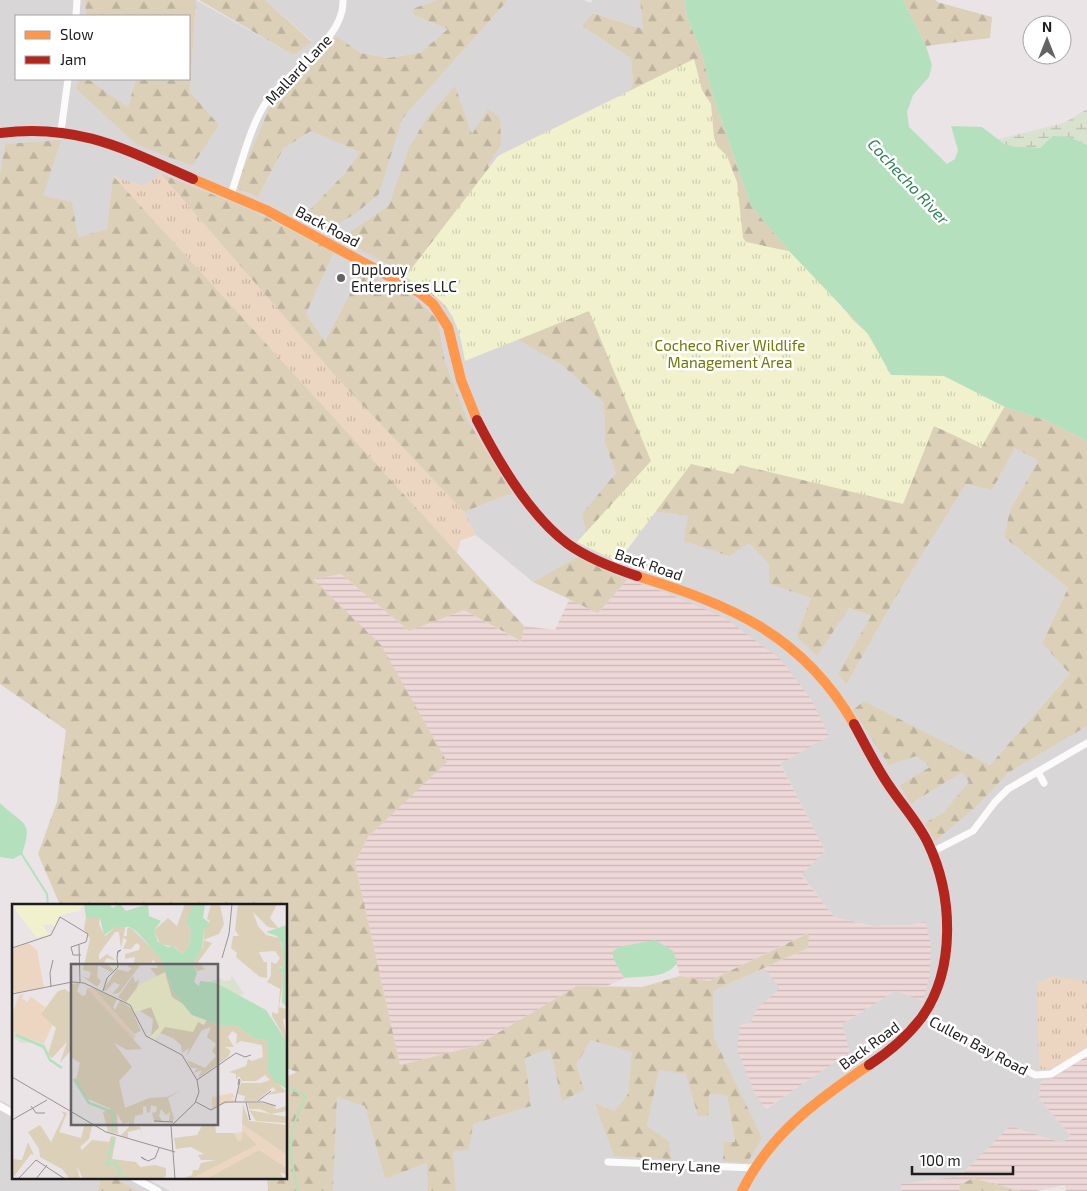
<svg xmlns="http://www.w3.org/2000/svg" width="1087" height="1191" font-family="'Exo 2',sans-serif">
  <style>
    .residential { fill: #d9d6d7 }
    .farmland { fill: url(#farmland-rules) }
    .grass { fill: url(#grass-tufts) }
    .forest { fill: url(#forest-firs) }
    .wetland { fill: url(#wetland-marsh) }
    .park { fill: url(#park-tufts) }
    .water { fill: #b4e0be }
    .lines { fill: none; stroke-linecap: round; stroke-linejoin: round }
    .stream { stroke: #b4e0be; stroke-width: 2 }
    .street { stroke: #fcfbfb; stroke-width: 7 }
    .slow { stroke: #ff974d; stroke-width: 10 }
    .jam { stroke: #b3261e; stroke-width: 10 }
    .poi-dot { fill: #646263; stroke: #fff; stroke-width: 2 }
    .labels { text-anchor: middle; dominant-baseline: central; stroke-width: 5; stroke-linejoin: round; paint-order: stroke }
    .street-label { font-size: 15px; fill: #1c1c1c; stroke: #fff }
    .poi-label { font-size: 15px; fill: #1c1c1c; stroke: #fff; text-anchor: start }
    .park-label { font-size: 15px; fill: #6f7a05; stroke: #fff }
    .water-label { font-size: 16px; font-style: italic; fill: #33815b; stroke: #fff }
    .inset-river { fill: none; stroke: #b4e0be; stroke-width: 2.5 }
    .inset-road { fill: none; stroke: #989495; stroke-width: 1 }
    .view { fill: #646263; fill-opacity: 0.15; stroke: #646263; stroke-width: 2.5 }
    .inset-edge { fill: none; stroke: #1c1c1c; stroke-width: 2.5 }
  </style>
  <defs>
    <pattern id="farmland-rules" width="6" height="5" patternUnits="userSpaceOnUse" patternTransform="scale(1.25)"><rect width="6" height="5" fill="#edd7d7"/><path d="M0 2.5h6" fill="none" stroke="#cbb8b8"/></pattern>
    <pattern id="grass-tufts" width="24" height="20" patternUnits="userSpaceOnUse" patternTransform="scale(1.25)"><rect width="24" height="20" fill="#ecd5c1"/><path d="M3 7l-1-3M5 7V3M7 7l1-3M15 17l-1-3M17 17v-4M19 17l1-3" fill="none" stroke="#cab6a5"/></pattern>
    <pattern id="forest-firs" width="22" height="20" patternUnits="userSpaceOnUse" patternTransform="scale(1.25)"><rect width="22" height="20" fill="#dcd0b8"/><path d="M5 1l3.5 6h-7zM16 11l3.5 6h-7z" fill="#bcb29e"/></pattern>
    <pattern id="wetland-marsh" width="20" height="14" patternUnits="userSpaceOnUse" patternTransform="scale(1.25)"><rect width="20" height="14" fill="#d9e1cf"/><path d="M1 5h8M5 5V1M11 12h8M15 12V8" fill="none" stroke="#bac0b1"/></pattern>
    <pattern id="park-tufts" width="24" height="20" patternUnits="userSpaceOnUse" patternTransform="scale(1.25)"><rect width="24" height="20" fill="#f1f2cd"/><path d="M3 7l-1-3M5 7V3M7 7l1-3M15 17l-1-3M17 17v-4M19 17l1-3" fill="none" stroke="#cecfaf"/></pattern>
  </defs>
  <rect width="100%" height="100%" fill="#eae4e6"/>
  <g class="residential">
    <path d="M0 0H85L86 16H16V79H79L76 89 136 143 219 125 190 92 196 0 293 55 312 41 265 0H437L412 9 415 16 448 29 420 53 388 58 361 53 336 36 278 93 268 111 235 188 258 197 283 149 311 131 360 152 345 173 302 218 390 155 402 119 508 0H584L591 3 592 0H640L643 29 594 13 582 26 631 59 633 83 621 112 522 244 488 164 501 145 472 134 455 87 397 186 389 205 350 232 414 278 562 365 604 403 605 443 616 473 583 514 652 511 688 516 749 543 770 564 769 584 811 598 796 636 817 655 849 608 871 616 838 673 846 685 897 595 966 484 992 490 1015 448 1038 461 1010 510 1004 537 1068 588 1042 643 1070 674 990 765 864 701 916 756 930 767 963 772 970 783 944 812 925 823 977 806 1008 773 1087 726V1056L1050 1080 1041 1081 1039 1098 1071 1136 1062 1143 1010 1127 960 1176 901 1184 902 1191H456L453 1150 473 1124 531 1106 525 1058 550 1049 562 1100 576 1065 591 1040 633 1052 628 1094 614 1111 596 1103 669 1141 647 1126 659 1069 686 1074 709 1094 727 1095 735 1142 723 1161 761 1138 714 1038 713 991 764 968 781 988 756 1010 751 1023 740 1025 755 1093 766 1109 849 1052 842 1024 895 991 923 1000 924 921 910 925 873 926 834 917 801 874 825 851 780 763 662 591 627 580 577 557 533 582 476 535 464 512 511 493 468 421 445 362 438 320 361 273 325 341 306 314 334 252 252 210 161 175 143 186 113 176 107 229 78 237 43 197 5 144 0 174Z"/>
    <path d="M88 79H136L128 107Z"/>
    <path d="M337 1097 365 1105 385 1179 428 1163V1191H333Z"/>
    <path d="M0 1100 14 1108V1177H101L98 1191H0Z"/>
    <path d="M113 1177H144L170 1191H138Z"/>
  </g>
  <g class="farmland">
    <path d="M341 574 409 631 464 610 520 641 524 626 555 630 570 598 598 613 627 580 662 591 725 618 780 659 811 699 829 736 780 764 825 851 801 875 834 917 873 926 910 925 925 921 931 944 930 975 923 1001 895 991 842 1024 850 1052 765 1109 755 1093 737 1049 740 1025 751 1023 756 1010 780 988 764 968 808 948V933L709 981 680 976 673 951 632 946 619 947 613 951V958L624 978 607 986H577L476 1046 400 1065 355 863 368 837 447 761 312 579Z"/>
    <path d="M1087 1056V1191H1066L1065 1185 1036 1191H1021L973 1178 960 1185 959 1191H902L901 1184 960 1176 1010 1126 1062 1143 1071 1136 1039 1098 1041 1081 1050 1080Z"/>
  </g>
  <g class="grass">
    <path d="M161 174 338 379 464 512 476 535 461 540 457 553 113 176 143 186Z"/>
    <path d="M1052 976 1087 981V1047C1073 1057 1058 1072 1040 1069L1039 1064 1037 983Z"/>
  </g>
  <g class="forest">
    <path d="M85 0H196L190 92 219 125 192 166 136 144 76 89 79 79H88L128 107 136 79H189V16H86Z"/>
    <path d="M199 0H265L312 42 293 55Z"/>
    <path d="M437 0H508L402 119 379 194 355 214 325 231 302 218 345 173 360 152 311 131 283 149 258 197 235 188 268 111 278 93 336 36 361 53 388 58 420 53 448 29 415 16 412 9Z"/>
    <path d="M640 0H685L687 17 702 54 712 93 751 206 790 252 868 334 891 375 944 376 1007 408 1048 421 1087 441V726L1008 773 977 806 935 841 925 823 944 812 969 782 962 772 910 804 900 785 930 767 916 756 889 765 853 710 864 701 990 765 1070 674 1042 643 1068 588 1004 537 1010 510 1038 461 1015 448 992 490 966 484 897 595 846 685 838 673 871 616 849 608 817 656 796 636 811 598 769 584V564L749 543 729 556 684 541 688 516 652 511 590 545 582 514 616 473 605 443 604 403 562 365 500 329 456 317 414 278 346 242 350 232 389 205 409 148 426 119 455 86 472 134 488 109 500 118 501 145 488 165 522 244 621 112 633 83 631 59 582 26 593 13 643 29Z"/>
    <path d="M903 0H936L937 2 992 17 990 38 926 46Z"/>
    <path d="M61 140 43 196 72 202 78 237 107 229 113 176 524 626 521 641 464 610 409 631 341 574 313 579 381 645 447 762 368 837 355 863 400 1065 476 1046 577 986 642 987 680 976 709 981 809 933 808 948 713 991 714 1038 762 1138 747 1163 723 1161 724 1142H735L727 1095 709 1094V1115L698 1116 686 1074 659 1070 647 1126 669 1141 671 1159 614 1156 595 1103 614 1111 628 1094 632 1052 591 1040 576 1065 584 1090 562 1101 550 1049 525 1058 531 1106 473 1124 469 1150 453 1151 456 1191H428L427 1163 385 1179 365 1106 337 1097 333 1191H268L267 1177H286V1077L297 1072 286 1068V905H60L38 854 57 802 66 730 0 684V174L5 144Z"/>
    <path d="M161 174 252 210 334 252 306 314 325 341 361 273 406 291 438 320 445 362 468 421 512 493 464 512 338 379Z"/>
    <path d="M577 557 627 580 598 613 533 582Z"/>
    <path d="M101 1177H113L138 1191H98Z"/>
    <path d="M973 1178 1021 1191H959L960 1185Z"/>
  </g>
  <path class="wetland" d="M1087 109V145L1069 137H1053L1040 148 1007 146 999 139 1064 123Z"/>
  <path class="park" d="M694 59 702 90 711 104 714 137 717 146 727 156 737 182 743 238 746 242 793 252 834 291 841 305 853 320 883 347 1007 402 981 448 934 426 903 504 740 465 733 474 691 464 618 562 577 542 651 461 589 311 465 361C457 312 448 301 405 277L498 156Z"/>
  <g class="water">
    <path d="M685 0H903L926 46 932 65 929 77 913 95 907 112 909 127 947 164 955 159 958 150 951 126 982 127 1007 146 1040 148 1053 136 1070 137 1087 145V441L1048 421 1007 408 944 376 891 375 868 334 790 252 751 206 712 93 702 54 687 17Z"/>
    <path d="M0 803C23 826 34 819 22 854L13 859 0 857Z"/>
    <path d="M655 940 673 951 677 963C666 979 643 976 624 978L613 958V951L619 947Z"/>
  </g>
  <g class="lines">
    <g class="stream">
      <path d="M21 853 47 894 48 905"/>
      <path d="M286 1086 306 1096C287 1132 288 1152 298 1191"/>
    </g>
    <g class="street">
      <path d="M76 16 77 0"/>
      <path d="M61 131 68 79"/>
      <path d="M231 194C241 166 250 125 267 101 288 71 345 39 343 0"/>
      <path d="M1038 772 1044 783"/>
      <path d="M932 852 973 831 995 802 1008 789 1087 743"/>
      <path d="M924 1015 1035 1075 1051 1074 1087 1052"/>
      <path d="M0 1106 14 1114"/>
      <path d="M608 1162 754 1168"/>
      <path d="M132 1177 158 1191"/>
    </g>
    <g class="slow">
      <path d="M193 179 266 210 420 293 433 304 448 327 461 380 477 420"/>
      <path d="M637 576C731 605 803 635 854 724"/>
      <path d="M742 1191C770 1134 817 1100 869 1065"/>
    </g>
    <g class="jam">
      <path d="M0 133C77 123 125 149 193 179"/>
      <path d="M477 420C498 461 530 516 568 544 589 559 613 568 637 576"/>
      <path d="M854 724C865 744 875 765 888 784 901 804 918 822 928 843 953 895 956 969 922 1017 907 1037 889 1052 869 1065"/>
    </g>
  </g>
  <circle class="poi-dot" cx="341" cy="278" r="5"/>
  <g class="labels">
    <g class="street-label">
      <text transform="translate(298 69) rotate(-47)">Mallard Lane</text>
      <text transform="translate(328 226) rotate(28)">Back Road</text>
      <text transform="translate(649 564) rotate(19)">Back Road</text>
      <text transform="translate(869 1045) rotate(-36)">Back Road</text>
      <text transform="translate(979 1045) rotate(28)">Cullen Bay Road</text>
      <text transform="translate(681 1165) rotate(2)">Emery Lane</text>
    </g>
    <g class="poi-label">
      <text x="351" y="269">Duplouy<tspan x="351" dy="17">Enterprises LLC</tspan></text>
    </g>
    <g class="park-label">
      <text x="730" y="345">Cocheco River Wildlife<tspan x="730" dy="17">Management Area</tspan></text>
    </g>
    <g class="water-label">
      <text transform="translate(909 181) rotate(47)">Cochecho River</text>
    </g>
  </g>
  <g transform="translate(12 904)">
    <rect width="275" height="275" fill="#eae4e6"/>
    <path d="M16 39 25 46 32 84 4 89 0 84V45ZM75 84H81L124 133 121 135ZM12 90 10 94 15 98 19 93 33 103 29 110 41 120 32 139 10 133 0 126V110L7 91ZM220 189 223 193 219 194 223 197 200 204V193ZM230 220 275 251V264L247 246 194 275H179L245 241 231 228V236L226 237 222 229 230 228Z" fill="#ecd5c1"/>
    <path d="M173 0 181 1 175 20 179 24 178 41 170 50 163 43 148 40 142 26 156 14 165 22ZM199 0H215L208 1 212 20 207 30 191 36 200 39 186 58 193 65 185 67 181 60 191 43 192 25 198 17 195 15ZM226 0H265L258 14 267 25 256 23 241 8 246 22 254 31 267 34 271 45 272 62 267 64 272 72 267 103 275 105V114L271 115 275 138 260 112V108L266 110 268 85 255 78 259 72V58L264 60 268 54 263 47 247 48 252 58H255V74L248 73 224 53 225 49 219 44 221 32H227L223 26ZM81 12 88 14 87 20 93 32 104 23 113 22V25L109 44 107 28H103L87 50V56L95 50 103 56 95 54 92 58 102 66 99 68 86 61 85 73 89 77 85 83 70 72 77 75 79 68 71 66 78 35 72 25 74 13ZM118 23 148 52 161 88 180 111 210 122H225L244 135 257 137 256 167 274 188 255 191 264 186 261 183 245 197H232L233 192 225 190 229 179H249L258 176 253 171 244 177H230L227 172 224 176V170L217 168 234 162 236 155 240 157 251 153 250 141 229 137 224 140 225 130 220 127 216 133 222 143H213L219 147 216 153 186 174 190 166 182 169 185 164H179L175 156 193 164 204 152 200 147 204 140 195 133 199 123 190 126 174 153 177 144 170 149 169 141 161 134 148 129 139 134 141 115 106 93 121 72 123 78 127 76 125 83 130 93 145 72 138 64H146L141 55 139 61 129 60 107 89 100 90 108 81 102 78 94 87 91 86 105 65 116 68 120 64 115 62 122 59 123 53 113 55V50L127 46 128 41 124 39 119 45H111L115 36 110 33 115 32V25ZM68 79 65 87 70 92 74 91 75 84 130 145 115 146 102 139 120 163 107 177 113 204 137 194 155 193 169 186 156 194 162 214 160 218 157 217 158 208 154 211 149 205 147 212 150 217H142L140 209 144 208 145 203 139 201 138 208 135 209 134 202 131 203V210L123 212 121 222 128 223 131 235 128 225 116 228V234L108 232 117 223V218L111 220 105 209 106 230 96 228 91 208 99 205 72 193 64 176 68 159 59 153V146L48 159 55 138 40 154 36 150 44 124 29 110 46 87 53 85 58 89 60 80ZM81 84 105 95 101 103 103 106 108 97 119 104 129 127 122 130ZM236 198 260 200 264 205 275 202V207L259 210 248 205H237ZM231 200 237 217 275 221V251L230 220ZM237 206 275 213V219L244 217ZM49 207 55 209 47 228 69 234 73 219 80 222 77 235 68 243 70 246 80 236 97 238 99 232 104 233 100 255 124 258 128 263 143 261 154 264V272L149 275H71L65 262 68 275H58L50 265 28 253 27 245 16 228 28 221 39 238 52 211ZM191 220H203L204 229H222L226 237 230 236 231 227 245 241 179 275H170L180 271 181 266H186L189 259 204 256H189L186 251 192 250 179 243 164 245 162 234 185 231ZM16 238 22 251 19 250 0 275V255L10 256ZM247 246 275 264V271L268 268 272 275H194Z" fill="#dcd0b8"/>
    <path d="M219 71 232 90 226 92 204 79H194L208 74 212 77 219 76ZM0 126 10 133 32 139 36 150 24 138 9 139 3 134 1 138Z" fill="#d9e1cf"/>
    <path d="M3 0H70L68 6 47 12 43 25 40 20 31 21 37 31 24 33 2 4ZM153 68 160 93 195 115 192 121 186 118 181 128 153 123 143 136 137 134 147 123 139 103 122 109 114 98 127 81Z" fill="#f1f2cd"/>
    <path d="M72 0H98L100 4 108 0 114 7 136 0 137 12 149 17 142 26 146 38 156 43 161 42 170 50 178 41 179 24 174 19 181 0H193L191 14 199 20 192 25 190 45 181 60 185 69 182 78 187 82 188 77 204 79 254 106 275 138V185L262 177 256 167V137L244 135 225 122H210L180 111 161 88 148 53 125 28 118 23H104L92 31 88 14 74 13ZM275 21V104L270 98 271 69 266 66 272 62 270 40 265 32 254 28Z" fill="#b4e0be"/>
    <path class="inset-river" d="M4 131 32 143 38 156 50 164M62 175 77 199 101 208V228M102 233 95 260 104 259 110 273 115 275"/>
    <path class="inset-road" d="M67 41 68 78M0 44 39 31 48 13 76 30 74 38 59 43 61 51H69M210 54 217 30 220 0M39 83 38 69 41 56M91 87 95 74 106 63 105 54 106 47 109 46 105 49M0 90 60 78 72 79 118 101 134 132 170 151 185 176 187 188 183 199 159 222 163 275M224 149 233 153 239 151M0 173 94 228 163 248M185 176 224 149M246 197 259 187M184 198 199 206 213 198H234L238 216 237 211M223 198 228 177 227 175 226 181M234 198H251L264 202M19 202 24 209H33M0 216 35 196M142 217 161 218M133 256 129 253 136 257 143 254 147 244M6 275 24 256 53 275M24 275 35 261"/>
    <path class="view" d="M59 60H206V221H59Z"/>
    <rect width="275" height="275" class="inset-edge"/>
  </g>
  <rect x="15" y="15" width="175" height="65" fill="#ffffff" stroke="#a4a4a4"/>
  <rect x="25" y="31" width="25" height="8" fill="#ff974d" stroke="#a4a4a4"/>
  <text x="60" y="40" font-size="15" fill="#1c1c1c">Slow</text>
  <rect x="25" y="56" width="25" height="8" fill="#b3261e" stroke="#a4a4a4"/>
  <text x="60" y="65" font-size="15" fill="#1c1c1c">Jam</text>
  <g transform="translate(1047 40)"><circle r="24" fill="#ffffff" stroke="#a4a4a4"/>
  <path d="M0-4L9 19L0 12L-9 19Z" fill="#646263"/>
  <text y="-8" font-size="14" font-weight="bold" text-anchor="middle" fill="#1c1c1c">N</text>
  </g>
  <path d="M912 1166v8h101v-8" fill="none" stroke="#1c1c1c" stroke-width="2.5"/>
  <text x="920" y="1166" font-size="15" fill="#1c1c1c" stroke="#ffffff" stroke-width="4" paint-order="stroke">100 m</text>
</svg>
